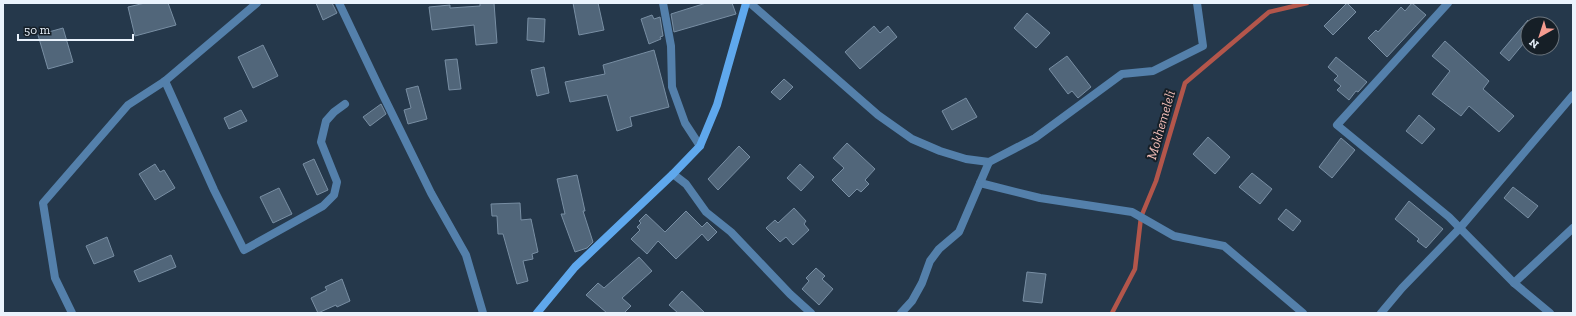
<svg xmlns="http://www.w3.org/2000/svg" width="1576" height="316" font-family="'Zilla Slab',serif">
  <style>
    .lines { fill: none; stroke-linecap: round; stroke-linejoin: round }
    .stream { stroke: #b3564b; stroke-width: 4.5 }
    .building { fill: #51667a; stroke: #788ea3 }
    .lane { stroke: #5480ab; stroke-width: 8 }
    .street { stroke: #5480ab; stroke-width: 8 }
    .secondary { stroke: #5fa8ed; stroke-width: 8 }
    .labels { text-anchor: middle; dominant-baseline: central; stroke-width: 4; stroke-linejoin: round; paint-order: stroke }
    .water-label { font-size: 14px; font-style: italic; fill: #f2bdb6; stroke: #161f27 }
  </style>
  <rect width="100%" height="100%" fill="#25384b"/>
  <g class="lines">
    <path class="stream" d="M1112 313 1135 269 1141 217 1156 181 1185 83 1269 12 1307 3"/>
  </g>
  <g class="building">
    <path d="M145 3H168L176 25 135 36 128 7Z"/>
    <path d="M316 3H332L337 13 323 20Z"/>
    <path d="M480 3H494L497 43 476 45 474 25 432 30 429 7 450 5V8L480 6Z"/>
    <path d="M573 3H598L604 30 579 35Z"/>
    <path d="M706 3H732L736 14 674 32 671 14Z"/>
    <path d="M1347 3 1356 12 1333 35 1324 26Z"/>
    <path d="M1412 3 1426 15 1387 57 1368 38 1376 30 1378 32 1401 7 1405 11Z"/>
    <path d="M1027 13 1050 33 1036 48 1014 28Z"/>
    <path d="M652 15 654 19 660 17 663 36 660 37 661 39 649 44 641 19Z"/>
    <path d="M528 18 545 19 544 42 527 40Z"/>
    <path d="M1528 20V38L1509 61 1500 53Z"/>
    <path d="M874 26 880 33 888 26 897 37 860 69 845 52Z"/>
    <path d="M63 28 73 62 48 69 38 35Z"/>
    <path d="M1445 41 1489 81 1483 89 1514 116 1499 132 1469 106 1461 116 1432 94 1450 71 1432 56Z"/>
    <path d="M263 45 278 76 253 88 238 57Z"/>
    <path d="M654 50 669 107 630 117 632 126 617 131 607 95 570 102 565 82 605 74 603 65Z"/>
    <path d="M1067 56 1091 87 1078 98 1072 91 1068 94 1049 69Z"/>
    <path d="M1336 57 1367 82 1358 92 1356 91 1349 100 1337 90 1341 86 1334 80 1338 76 1328 67Z"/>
    <path d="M457 59 461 89 449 90 445 60Z"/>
    <path d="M544 67 549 93 537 96 531 70Z"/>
    <path d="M784 79 793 87 780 100 771 92Z"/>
    <path d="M418 86 427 119 408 124 404 110 411 108 406 89Z"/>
    <path d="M966 98 977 117 952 130 942 111Z"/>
    <path d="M381 104 386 114 370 126 363 117Z"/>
    <path d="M241 110 247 121 229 129 224 118Z"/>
    <path d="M1419 115 1435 129 1422 144 1406 131Z"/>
    <path d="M1208 137 1230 157 1215 174 1193 154Z"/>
    <path d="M1341 138 1355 150 1332 178 1319 167Z"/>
    <path d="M847 143 875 169 865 180 869 184 861 192 857 189 849 197 832 180 844 168 833 158Z"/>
    <path d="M739 146 750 157 718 190 708 179Z"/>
    <path d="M314 159 328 190 317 195 303 164Z"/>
    <path d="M155 164 160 172 164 170 175 188 155 200 139 174Z"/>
    <path d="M800 164 814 177 801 191 787 178Z"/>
    <path d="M1252 173 1272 189 1260 204 1239 187Z"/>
    <path d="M577 175 585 211H583L593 242 587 248 575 252 561 214H565L557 179Z"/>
    <path d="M1513 187 1538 206 1528 218 1504 198Z"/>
    <path d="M279 188 292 214 273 223 260 197Z"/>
    <path d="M1409 201 1443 229 1426 248 1417 241 1419 239 1395 219Z"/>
    <path d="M520 203 521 220 531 219 538 252 532 254 533 259 523 261 528 281 517 284 503 234H498L497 216H492L491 204Z"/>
    <path d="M794 208 806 221 804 224 809 230 793 245 786 237 780 242 766 228 775 220 778 223Z"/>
    <path d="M1286 209 1301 221 1293 231 1278 219Z"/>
    <path d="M686 211 702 227 707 222 717 232 708 241 702 234 676 259 658 241 647 254 631 239 640 230 637 227 641 223 639 221 646 214 665 232Z"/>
    <path d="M107 237 114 256 94 264 86 246Z"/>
    <path d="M171 255 176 267 139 282 134 271Z"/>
    <path d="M639 257 652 271 622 298 631 306 624 313H607L586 295 598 283 604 288Z"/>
    <path d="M816 268 825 276 822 279 833 289 819 305 802 289 809 281 806 278Z"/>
    <path d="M1027 272 1046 274 1042 303 1023 301Z"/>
    <path d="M342 279 350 301 337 307 336 305 318 313 311 298 327 290 325 287Z"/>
    <path d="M682 291 705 313H678L669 305Z"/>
  </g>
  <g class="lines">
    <g class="lane">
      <path d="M339 3 379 87 431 193 466 255 483 313"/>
      <path d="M663 3 671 46 672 87 685 123 700 146"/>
      <path d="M165 81 214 190 244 250 323 206 334 195 337 182 321 142 326 121 334 112 345 104"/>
      <path d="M673 174 686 184 706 212 731 232 790 294 811 313"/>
      <path d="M1514 283 1573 228"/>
    </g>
    <g class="street">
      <path d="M750 3 878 115 912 139 940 151 966 159 989 162"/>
      <path d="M1448 3 1337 125 1449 217 1514 283 1550 313"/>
      <path d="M980 183 1040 198 1132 212 1174 236 1224 246 1303 313"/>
      <path d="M72 313 55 278 43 203 128 105 165 81 257 3"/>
      <path d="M901 313 912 301 922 283 930 261 939 249 959 232 989 162 1035 138 1122 74 1153 71 1203 46 1197 3"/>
      <path d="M1381 313 1402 288 1460 228 1573 95"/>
    </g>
    <path class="secondary" d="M537 313 575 267 673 174 700 146 717 105 746 3"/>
  </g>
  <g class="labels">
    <g class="water-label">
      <text transform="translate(1161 125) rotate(-74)">Mokhemeleli</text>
    </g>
  </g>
  <rect width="1576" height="316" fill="none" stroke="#eaf3fd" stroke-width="8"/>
  <g transform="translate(1540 36) rotate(219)"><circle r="19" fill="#161f27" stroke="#6b747d"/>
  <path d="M0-3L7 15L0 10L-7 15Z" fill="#f59c90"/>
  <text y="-6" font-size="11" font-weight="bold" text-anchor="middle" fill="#eaf3fd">N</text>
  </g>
  <path d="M18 34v6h115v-6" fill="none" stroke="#eaf3fd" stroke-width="2"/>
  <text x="24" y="34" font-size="12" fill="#eaf3fd" stroke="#161f27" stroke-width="3" paint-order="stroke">50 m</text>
</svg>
